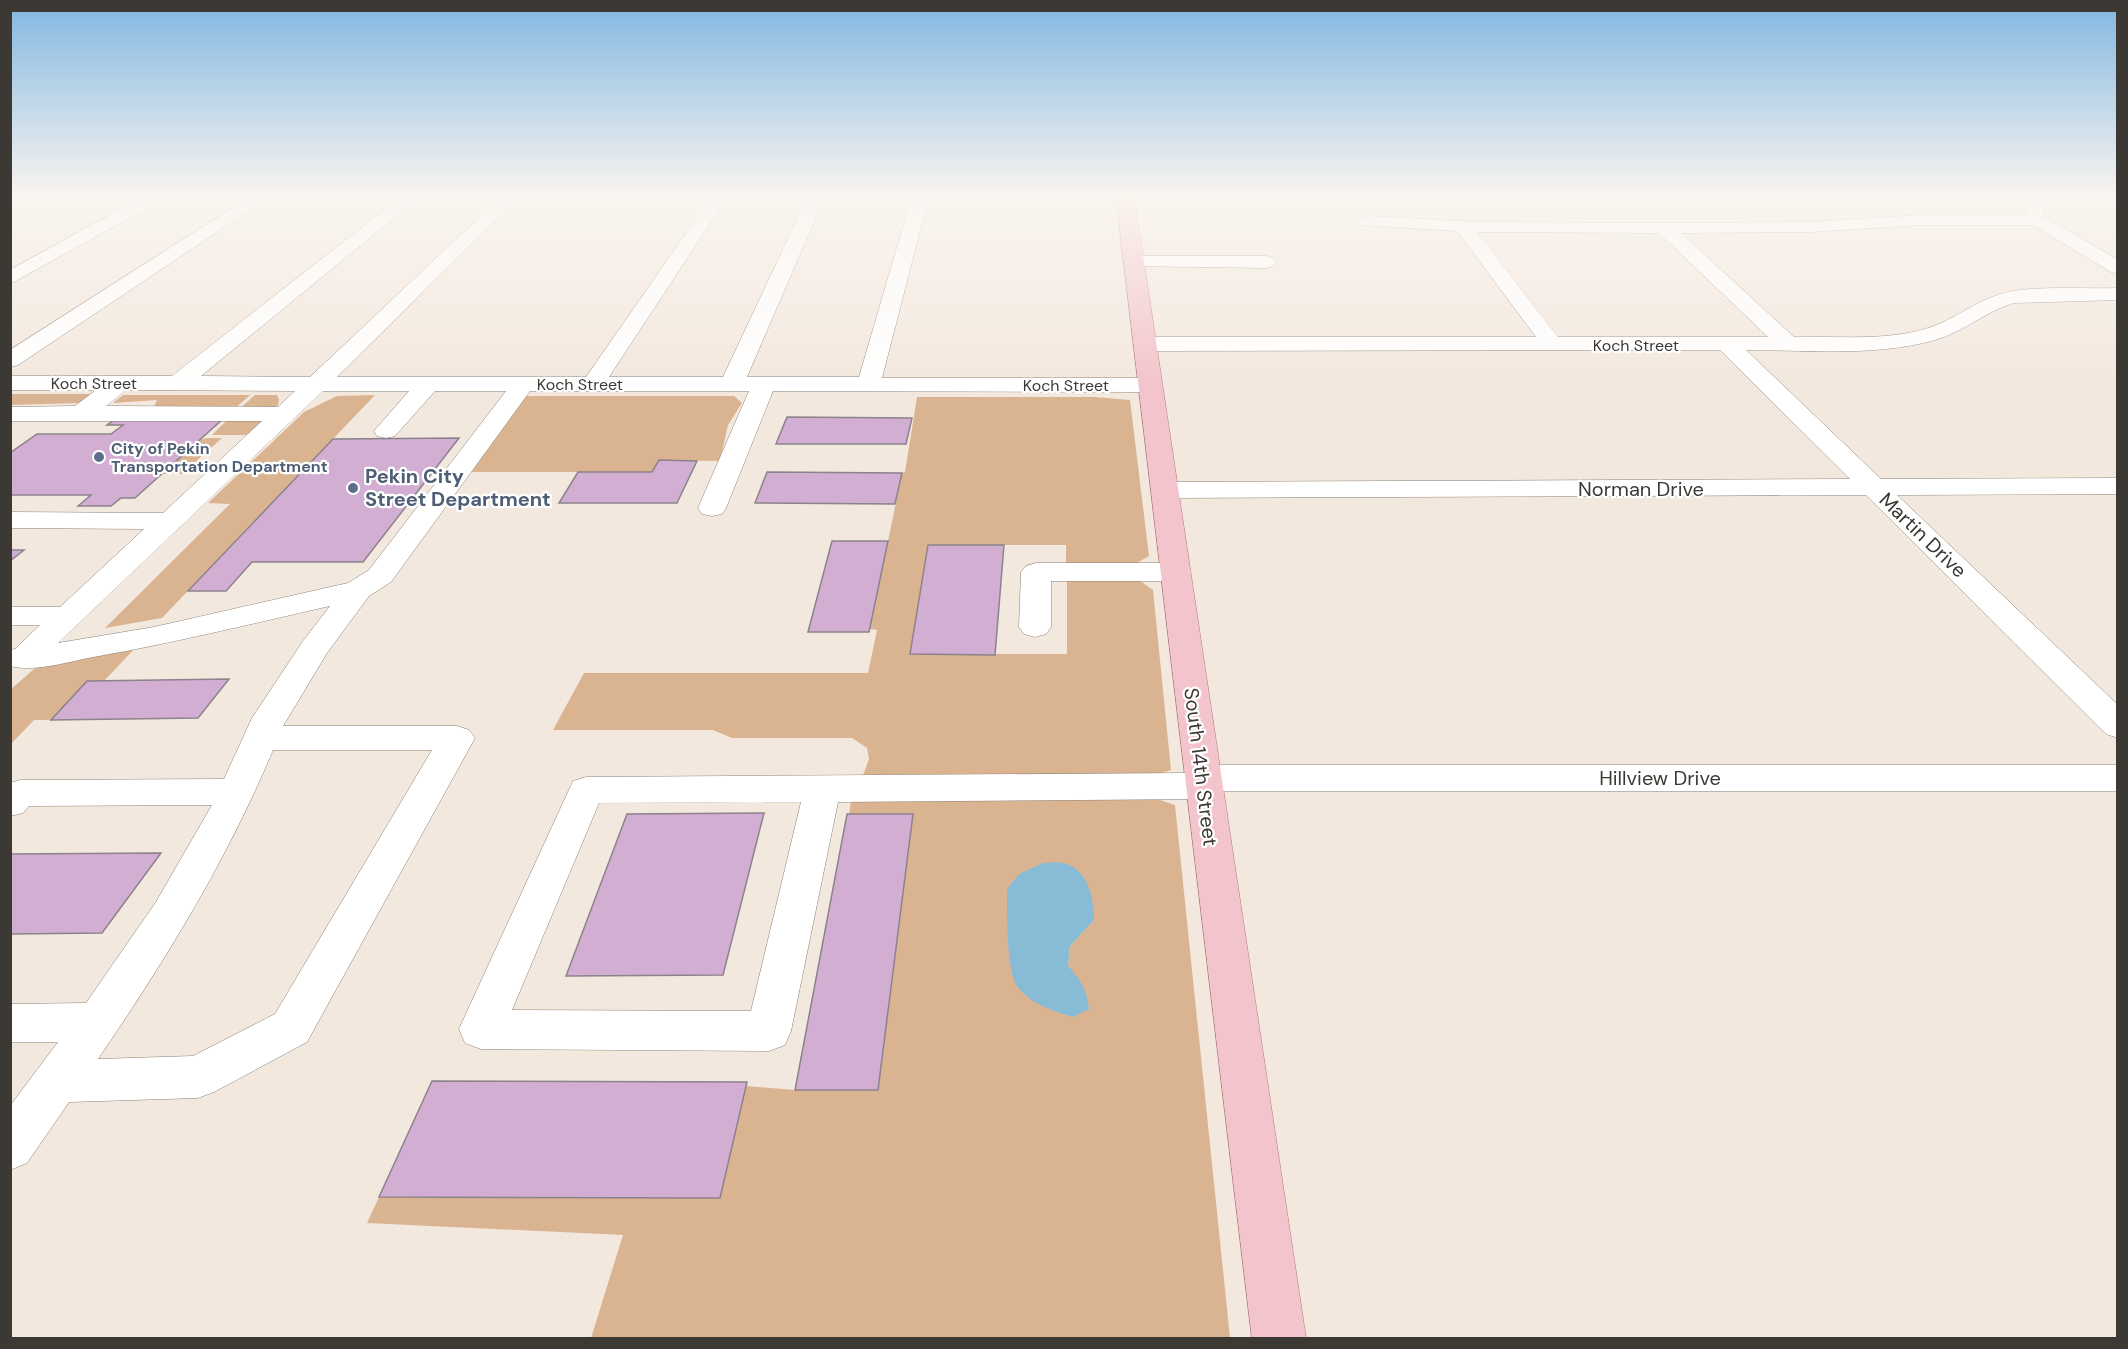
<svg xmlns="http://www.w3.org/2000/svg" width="2128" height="1349" font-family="'DM Sans',sans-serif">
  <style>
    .green { fill: #dab491; fill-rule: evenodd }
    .water { fill: #88bbd6 }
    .building { fill: #d3aed3; stroke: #8c828c; stroke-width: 1.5 }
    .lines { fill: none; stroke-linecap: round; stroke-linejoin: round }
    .minor-casing { stroke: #8b8178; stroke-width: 1 }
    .major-casing { stroke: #ae797f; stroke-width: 1 }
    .minor { fill: #fff; fill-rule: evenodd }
    .major { fill: #f3c4cb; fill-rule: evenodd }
    .service-dot { fill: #5c6f8a; stroke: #fff; stroke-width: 2 }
    .labels { text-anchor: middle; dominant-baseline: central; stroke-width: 4.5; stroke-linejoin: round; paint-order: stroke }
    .far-street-label { font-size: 16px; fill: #3c3834; stroke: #fff }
    .far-service-label { font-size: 16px; font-weight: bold; fill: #4e5e75; stroke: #fff; text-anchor: start }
    .service-label { font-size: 20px; font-weight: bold; fill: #4e5e75; stroke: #fff; text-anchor: start }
    .street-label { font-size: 20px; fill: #3c3834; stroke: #fff }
  </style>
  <rect width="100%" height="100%" fill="#f3e8de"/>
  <g class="green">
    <path d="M10 394H91L80 403 11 405Z"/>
    <path d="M123 395H250L232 411 154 407 157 400 113 403Z"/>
    <path d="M255 395H277L279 399 278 405 267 410 237 411Z"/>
    <path d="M375 395 162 618 105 628 230 504 208 503 304 412 337 396Z"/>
    <path d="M526 396H734L742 403 728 425 720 461 659 460 652 472H470Z"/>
    <path d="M917 397H1095L1130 400 1149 556 1137 563 1066 564V545H928L910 654H1067V581L1139 580 1153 590 1171 770 1147 777 862 778 869 759 867 748 852 738H732L713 730H553L584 673H868L877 630 870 629 902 473 905 472Z"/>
    <path d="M230 417H266L254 435H212Z"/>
    <path d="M207 438H222L182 474H160L198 440Z"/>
    <path d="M138 645 104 681H87L51 720H34L11 744V689L41 663Z"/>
    <path d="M1148 796 1175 805 1230 1338H591L623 1235 367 1223 379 1197 719 1198 746 1086 795 1090H878L913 814H849L851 801ZM1007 889 1094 920 1070 946 1068 966H1011Z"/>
  </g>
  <path class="water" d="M1043 863C1049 863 1056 862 1062 863 1088 867 1094 899 1094 920L1070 946 1068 966C1081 980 1087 990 1089 1009L1073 1017C1053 1011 1030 1004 1017 986 1006 970 1007 910 1007 889L1019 874Z"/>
  <g class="building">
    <path d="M787 417 912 418 906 444H776Z"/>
    <path d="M117 418H224L135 498H121L111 506H78L91 495H10V453L37 434H111L123 425H107Z"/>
    <path d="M459 438 363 562H252L226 591H188L333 439Z"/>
    <path d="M659 460 697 461 677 503H559L578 472H652Z"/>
    <path d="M767 472 902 473 895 504 755 503Z"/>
    <path d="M832 541H888L869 632H808Z"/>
    <path d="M928 545H1004L995 655 910 654Z"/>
    <path d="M10 550H24L10 561Z"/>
    <path d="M229 679 198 718 51 720 87 681Z"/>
    <path d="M764 813 723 975 566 976 627 814Z"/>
    <path d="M847 814H913L878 1090H795Z"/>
    <path d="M161 853 102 933 10 934V854Z"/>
    <path d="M432 1081 747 1082 720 1198 379 1197Z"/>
  </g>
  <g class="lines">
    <g class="minor-casing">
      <g id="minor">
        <path d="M144 196H165L162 200 10 284V270Z"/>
        <path d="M251 196H271L18 365 10 367V350Z"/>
        <path d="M402 196H421L201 376 310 377 502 196H520L337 377H586L712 196H728L609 377H723L808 196H825L747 377H859L912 196H929L882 378H1149L1157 380 1161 385 1157 390 1149 392 773 391 726 508 722 514 712 516 702 514 698 508 749 391H530L391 582 369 596 327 653 283 726H457L469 730 475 738 307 1042 214 1092 198 1098 69 1102 27 1163 10 1170V1106L58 1042H10V1004L86 1003 156 902 212 805 29 806 23 813 10 816V783L20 780 224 779 252 718 303 641 330 606C250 624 169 644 88 658 64 663 34 672 10 666V650L15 649 40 625H10V607H60L144 529 10 528V512L163 513 262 421H10V407L75 406 96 390H10V376H172ZM126 390 295 391 278 407 106 406ZM323 391H409L374 431 377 436 386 438 395 436 435 391H506L369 570 348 583 154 627 58 643ZM273 750H432L275 1014 193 1056 98 1059C165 961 227 860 273 750Z"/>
        <path d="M2034 196H2050L2043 213 2045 217 2118 260V274L2111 272 2033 225H1921L1810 232 1681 233 1794 337C1837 336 1883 341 1925 329 1957 320 1978 297 2013 291 2044 286 2085 289 2118 288V300L2014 303C1986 311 1964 332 1935 340 1875 357 1807 350 1746 350L1881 479 2118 478V494L1897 495 2118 705V738L2106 734 1866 495 1165 498 1155 496 1152 490 1155 484 1165 482 1850 479 1720 350 1146 351 1138 349 1135 344 1138 339 1146 337H1536L1457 231 1361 225 1358 221 1361 217 1367 216 1479 222 1664 223 1810 222 1921 215H2026ZM1477 232 1659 233 1768 337H1558Z"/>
        <path d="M1134 256H1266L1273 258 1276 262 1273 266 1266 268 1127 266 1124 262 1127 258Z"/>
        <path d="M1036 563H1176L1186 566 1191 572 1186 578 1176 581H1051V627L1046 634 1035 637 1024 634 1019 627 1021 572 1026 566Z"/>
        <path d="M1202 765H2118V791H1218L1216 795 1203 799 838 802 791 1031 785 1045 769 1051 481 1049 465 1043 459 1029 573 781 586 777 1187 773 1189 769ZM801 802 751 1011 512 1010 599 803Z"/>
      </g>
    </g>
    <g class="major-casing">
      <path id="major" d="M1116 196H1134L1306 1338H1252Z"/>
    </g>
    <use href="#minor" class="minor"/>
    <use href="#major" class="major"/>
  </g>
  <linearGradient id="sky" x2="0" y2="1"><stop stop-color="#81b7e1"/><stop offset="0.51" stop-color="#faf5f0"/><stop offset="1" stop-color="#faf5f0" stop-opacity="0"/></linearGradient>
  <rect width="2128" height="384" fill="url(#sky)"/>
  <g class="service-dot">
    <circle cx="99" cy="457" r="6"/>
    <circle cx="353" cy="488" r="6"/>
  </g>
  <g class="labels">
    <g class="far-street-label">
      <text x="1636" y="345">Koch Street</text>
      <text x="94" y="383">Koch Street</text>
      <text x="580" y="384">Koch Street</text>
      <text x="1066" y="385">Koch Street</text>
    </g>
    <g class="far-service-label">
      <text x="111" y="448">City of Pekin<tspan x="111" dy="18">Transportation Department</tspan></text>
    </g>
    <g class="service-label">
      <text x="365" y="476">Pekin City<tspan x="365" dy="23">Street Department</tspan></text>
    </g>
    <g class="street-label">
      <text x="1641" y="489">Norman Drive</text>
      <text transform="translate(1923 535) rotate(44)">Martin Drive</text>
      <text transform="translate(1201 767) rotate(83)">South 14th Street</text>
      <text x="1660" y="778">Hillview Drive</text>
    </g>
  </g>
  <rect width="2128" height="1349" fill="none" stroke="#3c3834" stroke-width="24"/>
</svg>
